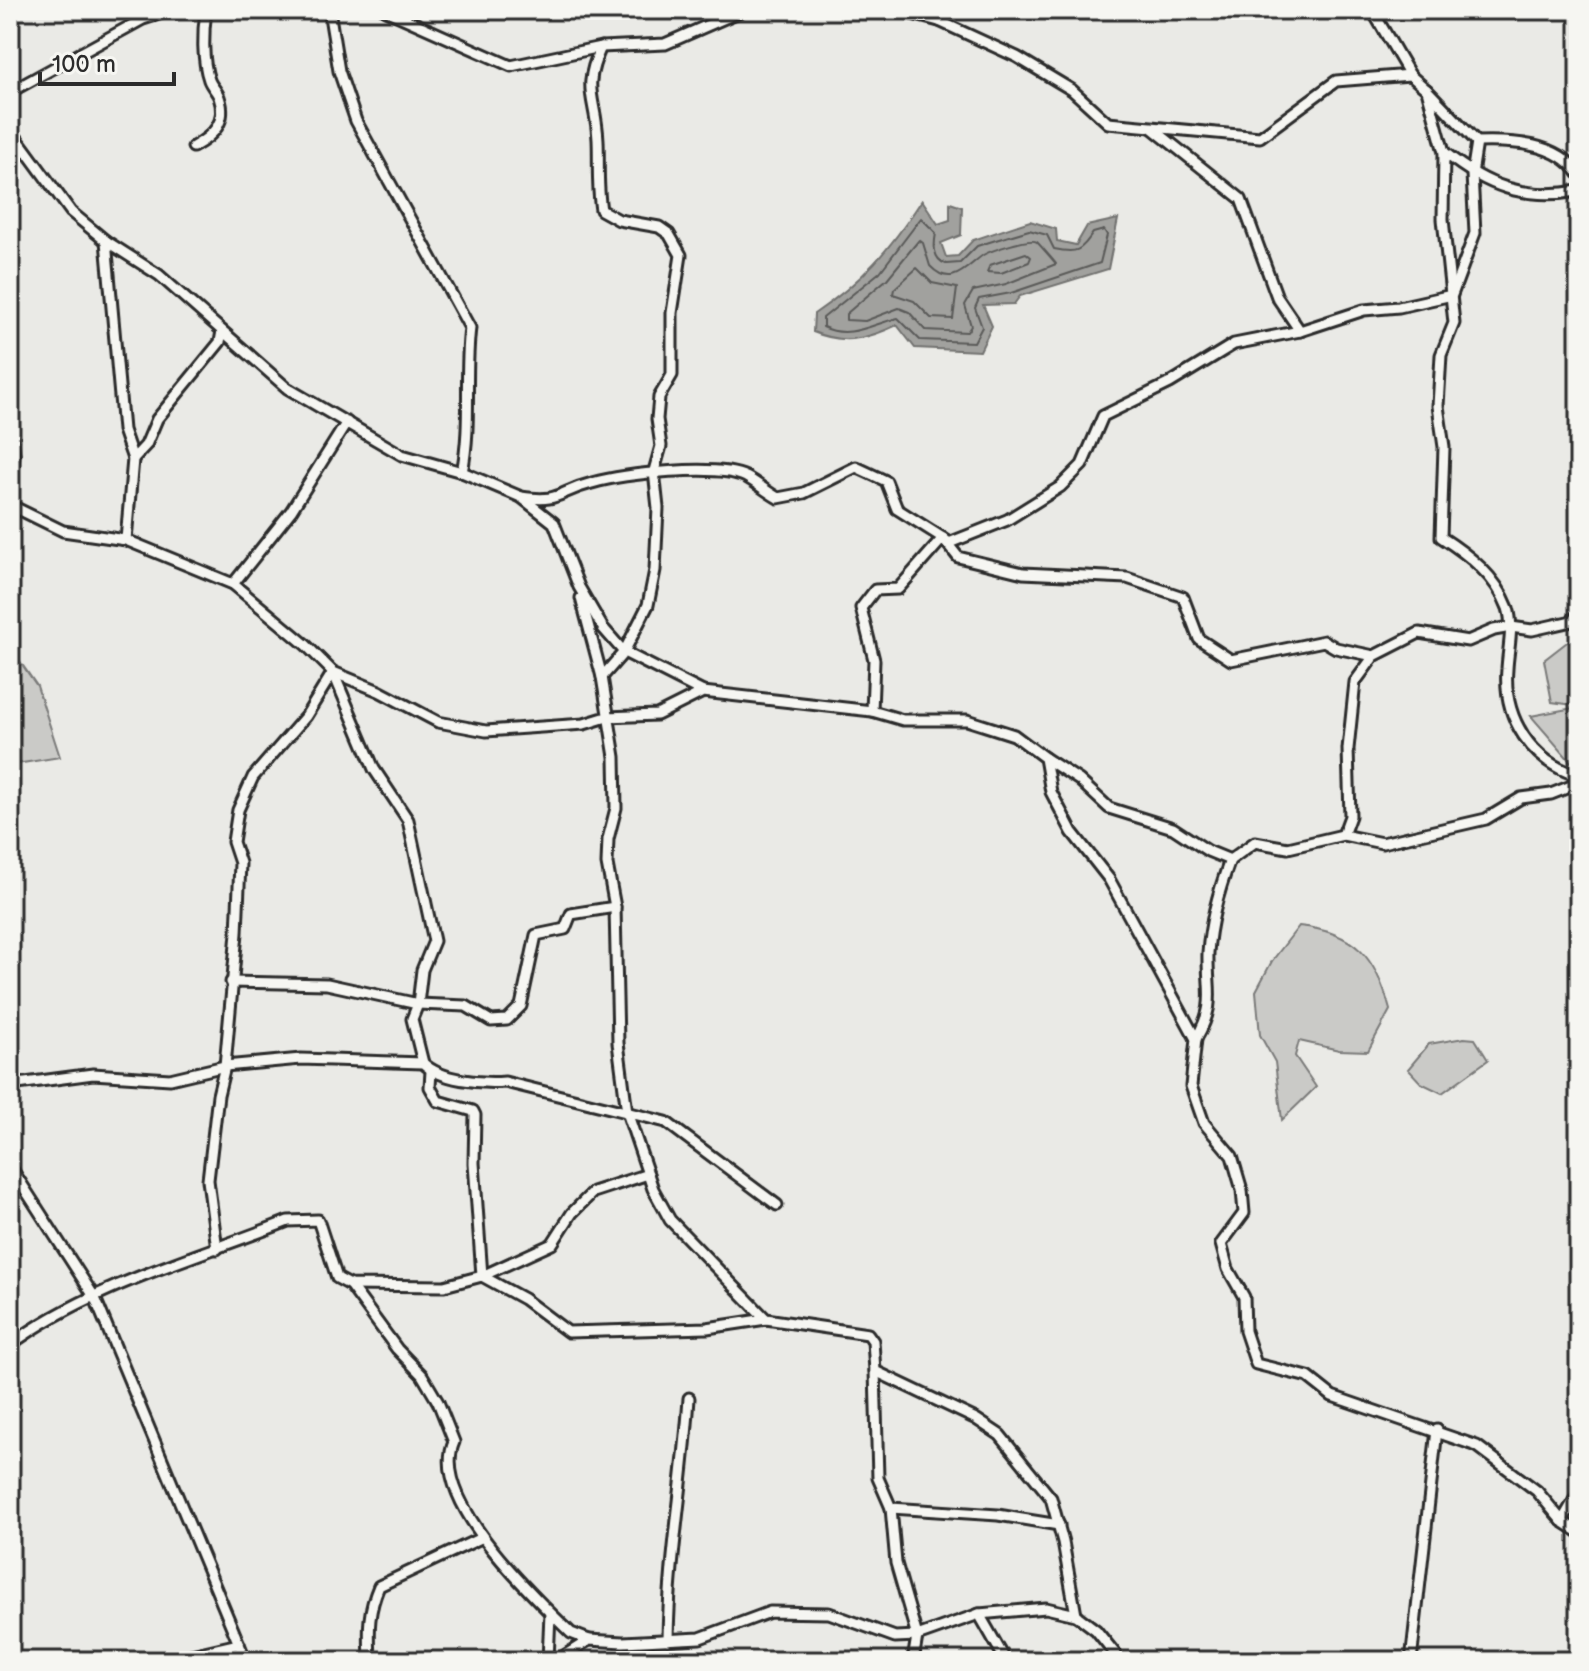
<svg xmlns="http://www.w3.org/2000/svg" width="1589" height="1671" font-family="'Balsamiq Sans',sans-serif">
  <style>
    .green { fill: #cacac7; stroke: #7a7a79; stroke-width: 2 }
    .water { fill: #a1a19e; stroke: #727270; stroke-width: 2 }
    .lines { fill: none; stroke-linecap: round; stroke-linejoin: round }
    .shore { stroke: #5a5a59; stroke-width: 2 }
    .street-casing { stroke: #2b2b2b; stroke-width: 15 }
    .street { stroke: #f6f6f2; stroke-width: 9 }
  </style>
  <rect width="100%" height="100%" fill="#eaeae6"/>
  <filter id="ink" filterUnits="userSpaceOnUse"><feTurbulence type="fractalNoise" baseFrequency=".0125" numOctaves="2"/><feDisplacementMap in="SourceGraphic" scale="16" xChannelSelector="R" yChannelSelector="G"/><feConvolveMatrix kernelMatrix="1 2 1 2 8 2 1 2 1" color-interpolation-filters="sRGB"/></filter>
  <g filter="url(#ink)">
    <g class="green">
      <path d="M1571 639C1581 662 1581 681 1573 705L1552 702 1544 660Z"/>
      <path d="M10 647 37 686 60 757 10 765Z"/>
      <path d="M1573 708 1579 711V764L1571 762 1531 716Z"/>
      <path d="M1299 926C1355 932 1376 957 1390 1010L1368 1051 1339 1050 1299 1041 1295 1056 1316 1087 1282 1120 1275 1062 1260 1035 1256 991 1272 961Z"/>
      <path d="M1464 1038 1475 1039 1488 1060 1442 1093 1421 1083 1408 1069 1429 1044Z"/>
    </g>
    <path class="water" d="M922 200 938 224 950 220V203L962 207 961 235 941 243 946 257 958 256 973 240 1030 221 1056 229 1057 241 1076 245 1087 226 1118 219 1108 269 1020 296 1014 304 983 305 992 326 980 351 915 348 897 325C868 339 844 345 813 332L814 314C863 281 890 249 922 200Z"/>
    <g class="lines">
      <g class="shore">
        <path d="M921 218 936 233C934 244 932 259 946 264L960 263 977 246 999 239 1029 230 1047 235 1054 249C1078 254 1080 251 1093 233L1104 230 1107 235 1100 263 1011 293 979 299 975 308 982 327 974 342 920 340 898 318C872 324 850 340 823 327V318L880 272Z"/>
        <path d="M919 240 923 243 930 266C952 289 966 267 983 255 990 251 1030 237 1037 242 1038 243 1055 262 1056 264L1006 284 973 291 965 305 971 326 967 332 925 330 909 312 899 308 865 321 846 320V314L887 279Z"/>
        <path d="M1026 253 1031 257 1029 262 1001 273 987 272 990 265Z"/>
        <path d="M917 268 932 283 957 288 953 319 931 318 914 301 893 294 894 289Z"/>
      </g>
      <g class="street-casing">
        <g id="street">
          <path d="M329 10 339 71 356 121 470 328C464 376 472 425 462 472"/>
          <path d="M385 10 511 66 601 47 665 44 743 10"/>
          <path d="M896 10 939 21 1017 57 1072 90 1108 123 1260 137 1336 81 1410 75"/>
          <path d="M1372 10 1410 75 1427 90 1444 152 1443 219 1454 323 1441 355 1438 406 1444 447 1441 537C1469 555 1496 576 1508 608 1514 627 1508 649 1507 669 1503 718 1531 762 1579 776"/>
          <path d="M939 21 952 10"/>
          <path d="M601 47C581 91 596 97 598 140 599 164 597 186 601 210L619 220 659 227 669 234 681 255 672 313V375L659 397 657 419 661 446 654 471 658 508 655 570 648 605 624 652 602 677"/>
          <path d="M1427 90 1477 142C1512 141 1557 142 1579 174"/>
          <path d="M10 92 143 19 171 10"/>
          <path d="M1152 128 1241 199 1277 297 1300 331"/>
          <path d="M10 129 71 212 106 241 159 275 287 388 402 455 462 472 521 497 554 523 579 587 603 628 624 652 703 692 872 711 903 720H967L1014 735 1045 758 1051 792 1072 832 1109 879 1196 1039 1191 1086 1204 1123 1232 1156 1242 1190 1244 1213 1221 1244 1228 1269 1244 1297 1245 1331 1256 1364 1308 1377 1332 1396 1477 1446 1537 1491 1562 1521 1579 1532"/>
          <path d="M193 147C213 136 228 122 219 97 217 91 211 86 209 80 202 60 203 31 206 10"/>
          <path d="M1444 152C1487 187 1524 200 1579 191"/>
          <path d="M106 241 123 430 133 459 126 540"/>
          <path d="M10 428 14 454 10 494"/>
          <path d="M133 459 146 445 157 419 220 342 222 331"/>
          <path d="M521 497C562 503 556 492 592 483 623 474 717 463 746 477 757 483 767 492 778 498L804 493 856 467 886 481 897 509 943 538 958 557 1023 573 1127 578 1183 597 1199 639 1231 660 1324 641 1336 648 1374 656 1419 633 1468 641 1494 630 1511 627 1532 630 1572 621 1579 613"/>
          <path d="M10 505 63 531 126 540 233 584 306 645 333 672 379 691 438 722 486 731 584 724 607 717 657 715 703 692"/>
          <path d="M233 584 291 511 347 422"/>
          <path d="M581 598 602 677 615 757 616 808 608 839 607 864 615 907 618 1043 627 1112 653 1189 670 1220 766 1319 868 1334 873 1341 875 1371 976 1419 1000 1435 1051 1498 1063 1542 1076 1615"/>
          <path d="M333 672 374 769 408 820 434 941 422 970 418 1004 412 1019 423 1063"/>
          <path d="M872 711 874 660 861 608 875 590 898 589 943 538 949 543 1007 520 1060 487 1082 465 1103 416 1170 383 1234 344 1300 331 1364 310 1399 307 1452 295 1475 233 1472 174 1477 142"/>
          <path d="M1045 758 1079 780 1109 808 1173 828 1208 851 1230 860 1255 842 1288 848 1343 835 1382 843 1486 819 1521 798 1551 794 1579 783"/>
          <path d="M1343 835 1350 816 1348 749 1355 682 1374 656"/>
          <path d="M231 982 327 984 418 1004 466 1006 491 1021 507 1020 521 1006 536 935 565 929 571 914 615 907"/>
          <path d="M1196 1039C1217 1003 1207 991 1208 953 1210 921 1219 890 1230 860"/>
          <path d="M431 1071 430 1087 438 1101 473 1111 475 1115 474 1163 482 1276 552 1244 572 1213 593 1192 648 1174"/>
          <path d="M10 1085 93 1074 170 1079 225 1066 301 1059 423 1063C440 1080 481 1084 505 1082L666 1122 777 1205"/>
          <path d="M10 1166 95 1298 246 1661"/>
          <path d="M217 1249 208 1180 218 1095 225 1066 237 933 240 863 233 842 238 810 253 777 306 716 333 672"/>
          <path d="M350 1285 397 1349 422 1375 438 1402 454 1442C429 1499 533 1596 571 1633L589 1640"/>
          <path d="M10 1345C91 1285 196 1258 288 1221L318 1220 337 1278 350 1285 444 1286 482 1276 524 1299 568 1332 707 1328 766 1319"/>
          <path d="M875 1371 878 1478 891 1508 896 1563 917 1636 913 1661"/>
          <path d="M891 1508 998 1515 1059 1525"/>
          <path d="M1562 1521 1579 1492"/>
          <path d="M979 1614 1006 1661"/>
          <path d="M668 1640C669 1558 684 1480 689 1398"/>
          <path d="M10 1660 11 1661"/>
          <path d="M165 1661 239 1644"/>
          <path d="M370 1661C369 1632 367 1614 379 1586L481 1538"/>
          <path d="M548 1661 550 1613"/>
          <path d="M556 1661 589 1640 623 1642 700 1638 770 1612 829 1613 895 1637 917 1636 979 1614 1046 1608 1076 1615 1096 1630 1121 1661"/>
          <path d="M1411 1661 1437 1430"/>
        </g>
      </g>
      <use href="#street" class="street"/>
    </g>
  </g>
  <rect width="1589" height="1671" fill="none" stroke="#f6f6f2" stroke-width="40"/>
  <rect x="20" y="20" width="1549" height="1631" fill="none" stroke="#2b2b2b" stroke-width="3" filter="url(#ink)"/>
  <path d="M40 72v12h134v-12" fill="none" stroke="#2b2b2b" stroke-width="4"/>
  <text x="52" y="72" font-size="24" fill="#2b2b2b" stroke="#f6f6f2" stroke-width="6" paint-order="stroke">100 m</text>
</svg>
